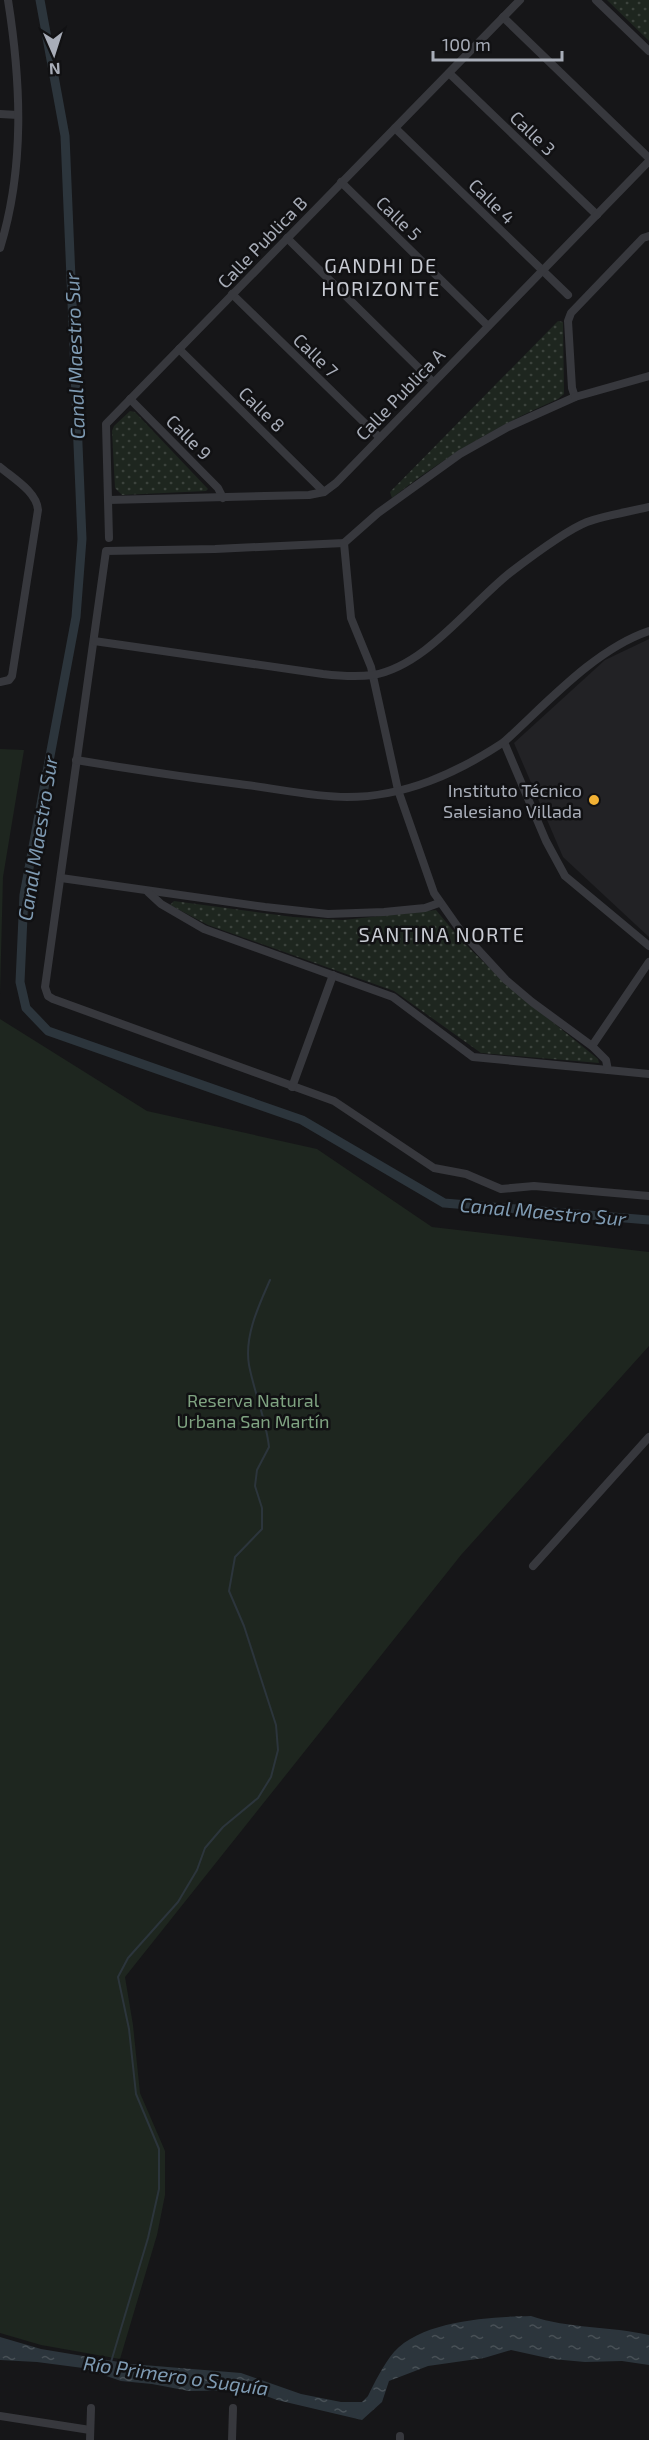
<svg xmlns="http://www.w3.org/2000/svg" width="649" height="2440" font-family="'Exo 2',sans-serif">
  <style>
    .built { fill: #222225 }
    .grass { fill: #1e261f }
    .park { fill: url(#park-dots) }
    .water { fill: url(#water-ripples) }
    .lines { fill: none; stroke-linecap: round; stroke-linejoin: round }
    .stream { stroke: #2c353c; stroke-width: 2 }
    .canal { stroke: #2c353c; stroke-width: 9 }
    .minor { stroke: #37383d; stroke-width: 8 }
    .poi-dot { fill: #f2b134; stroke: #111113; stroke-width: 2 }
    .labels { text-anchor: middle; dominant-baseline: central; stroke-width: 5; stroke-linejoin: round; paint-order: stroke }
    .street-label { font-size: 18px; fill: #a8adb8; stroke: #111113 }
    .poi-label { font-size: 18px; fill: #a8adb8; stroke: #111113; text-anchor: end }
    .park-label { font-size: 18px; fill: #7fa381; stroke: #111113 }
    .neighbourhood-label { font-size: 20px; letter-spacing: 1.5px; fill: #c9ccd4; stroke: #111113 }
    .water-label { font-size: 20px; font-style: italic; fill: #7f9bb3; stroke: #111113 }
  </style>
  <defs>
    <pattern id="park-dots" width="8" height="8" patternUnits="userSpaceOnUse" patternTransform="scale(1.5)"><rect width="8" height="8" fill="#1e261f"/><path d="M2 2h.1M6 6h.1" fill="none" stroke="#3c433d" stroke-width="1.8" stroke-linecap="round"/></pattern>
    <pattern id="water-ripples" width="26" height="14" patternUnits="userSpaceOnUse" patternTransform="scale(1.5)"><rect width="26" height="14" fill="#2c353c"/><path d="M2 4q2-2 4 0t4 0M15 11q2-2 4 0t4 0" fill="none" stroke="#485056"/></pattern>
  </defs>
  <rect width="100%" height="100%" fill="#161618"/>
  <path class="built" d="M649 639V937L563 857 514 743 605 660Z"/>
  <g class="grass">
    <path d="M0 749 24 750 3 877 0 994Z"/>
    <path d="M0 1019 147 1111 317 1149 432 1227 649 1252V1346L461 1555 125 1977 133 2025 140 2093 165 2151V2195L157 2235 120 2359 41 2345 0 2333Z"/>
  </g>
  <g class="park">
    <path d="M607 0H649V41Z"/>
    <path d="M558 321 563 322 564 394 558 399C498 425 444 457 392 498L390 492Z"/>
    <path d="M130 411 135 412 208 489 206 491 122 495 115 488 112 431 114 426Z"/>
    <path d="M174 901 293 917 343 920 436 910 461 940 507 985 598 1059 599 1063 481 1053 394 991 208 925 170 905Z"/>
  </g>
  <path class="water" d="M531 2316C569 2329 610 2326 649 2335V2365L622 2361 585 2362 552 2359 511 2350 484 2358 428 2366 389 2381 382 2402 362 2420 277 2400 250 2390 189 2391 152 2384 121 2381 83 2368 37 2362 0 2360V2337L41 2349 131 2364 241 2373 301 2394 341 2402H362L368 2396C375 2382 383 2365 394 2352 423 2320 491 2317 531 2316Z"/>
  <g class="lines">
    <path class="stream" d="M111 2362 148 2238 159 2189V2149L136 2094 129 2029 118 1977 128 1958 178 1902 197 1870 205 1848 223 1827 258 1798 271 1777 278 1750 276 1725 244 1626 229 1591 235 1557 262 1529V1508L255 1486 257 1470 269 1447C266 1419 254 1392 249 1365 244 1336 259 1305 270 1280"/>
    <path class="canal" d="M40 0 65 136 82 539 76 617 24 895 20 982 26 1008 48 1031 302 1120 444 1203 649 1220"/>
    <g class="minor">
      <path d="M596 0 649 51"/>
      <path d="M503 17 649 158"/>
      <path d="M449 73 597 215"/>
      <path d="M0 114 18 115"/>
      <path d="M395 128 568 295"/>
      <path d="M341 182 488 326"/>
      <path d="M649 236 643 238 571 313 568 321 572 388 575 397 508 427 460 454 378 513 344 543 215 549 106 551 45 987 48 996 53 999 334 1101 434 1168 466 1174 501 1189 534 1186 649 1196"/>
      <path d="M287 238 433 382"/>
      <path d="M0 248C25 167 21 82 8 0"/>
      <path d="M232 294 379 437"/>
      <path d="M179 349 324 492"/>
      <path d="M575 397 649 376"/>
      <path d="M130 399 218 488 223 498"/>
      <path d="M0 467C13 478 37 492 38 510L12 676 9 680 0 682"/>
      <path d="M108 500 309 495 324 492 336 483 649 161"/>
      <path d="M109 538 106 424 520 0"/>
      <path d="M344 543 351 618 371 667 398 790 434 893 460 930 506 980 532 1002 592 1046"/>
      <path d="M649 631C595 649 546 704 504 742L546 841 565 876 649 946"/>
      <path d="M94 641 323 674C340 676 357 677 373 675 426 666 470 604 511 572 528 559 567 530 587 522 606 515 629 512 649 507"/>
      <path d="M76 760C130 769 184 777 239 784 274 788 312 797 347 797 405 797 457 773 504 742"/>
      <path d="M61 878 265 907 328 914 384 912 425 908 439 903"/>
      <path d="M148 892 161 904 204 929 393 997 473 1057 608 1070"/>
      <path d="M649 962 592 1046 606 1060 608 1070 649 1074"/>
      <path d="M292 1087 333 975"/>
      <path d="M533 1566 649 1437"/>
      <path d="M0 2416 90 2430"/>
      <path d="M90 2440 91 2408"/>
      <path d="M232 2440 233 2408"/>
      <path d="M400 2440V2436"/>
    </g>
  </g>
  <circle class="poi-dot" cx="594" cy="800" r="6"/>
  <g class="labels">
    <g class="street-label">
      <text transform="translate(533 133) rotate(44)">Calle 3</text>
      <text transform="translate(492 201) rotate(44)">Calle 4</text>
      <text transform="translate(399 218) rotate(44)">Calle 5</text>
      <text transform="translate(262 242) rotate(-46)">Calle Publica B</text>
      <text transform="translate(316 355) rotate(44)">Calle 7</text>
      <text transform="translate(400 394) rotate(-46)">Calle Publica A</text>
      <text transform="translate(262 409) rotate(44)">Calle 8</text>
      <text transform="translate(189 437) rotate(45)">Calle 9</text>
    </g>
    <g class="poi-label">
      <text x="582" y="790">Instituto Técnico<tspan x="582" dy="21">Salesiano Villada</tspan></text>
    </g>
    <g class="park-label">
      <text x="253" y="1400">Reserva Natural<tspan x="253" dy="21">Urbana San Martín</tspan></text>
    </g>
    <g class="neighbourhood-label">
      <text x="381" y="265">GANDHI DE<tspan x="381" dy="23">HORIZONTE</tspan></text>
      <text x="442" y="934">SANTINA NORTE</text>
    </g>
    <g class="water-label">
      <text transform="translate(74 356) rotate(-92)">Canal Maestro Sur</text>
      <text transform="translate(37 838) rotate(-81)">Canal Maestro Sur</text>
      <text transform="translate(543 1211) rotate(5)">Canal Maestro Sur</text>
      <text transform="translate(176 2375) rotate(8)">Río Primero o Suquía</text>
    </g>
  </g>
  <g transform="translate(54 54) rotate(177)" stroke="#111113" stroke-width="4.5" paint-order="stroke">
  <path d="M0-4.5L10 22L0 15L-10 22Z" fill="#a8adb8"/>
  <text y="-9" font-size="16" font-weight="bold" text-anchor="middle" fill="#a8adb8">N</text>
  </g>
  <path d="M433 51v9h129v-9" fill="none" stroke="#a8adb8" stroke-width="3"/>
  <text x="442" y="51" font-size="18" fill="#a8adb8" stroke="#111113" stroke-width="4.5" paint-order="stroke">100 m</text>
</svg>
